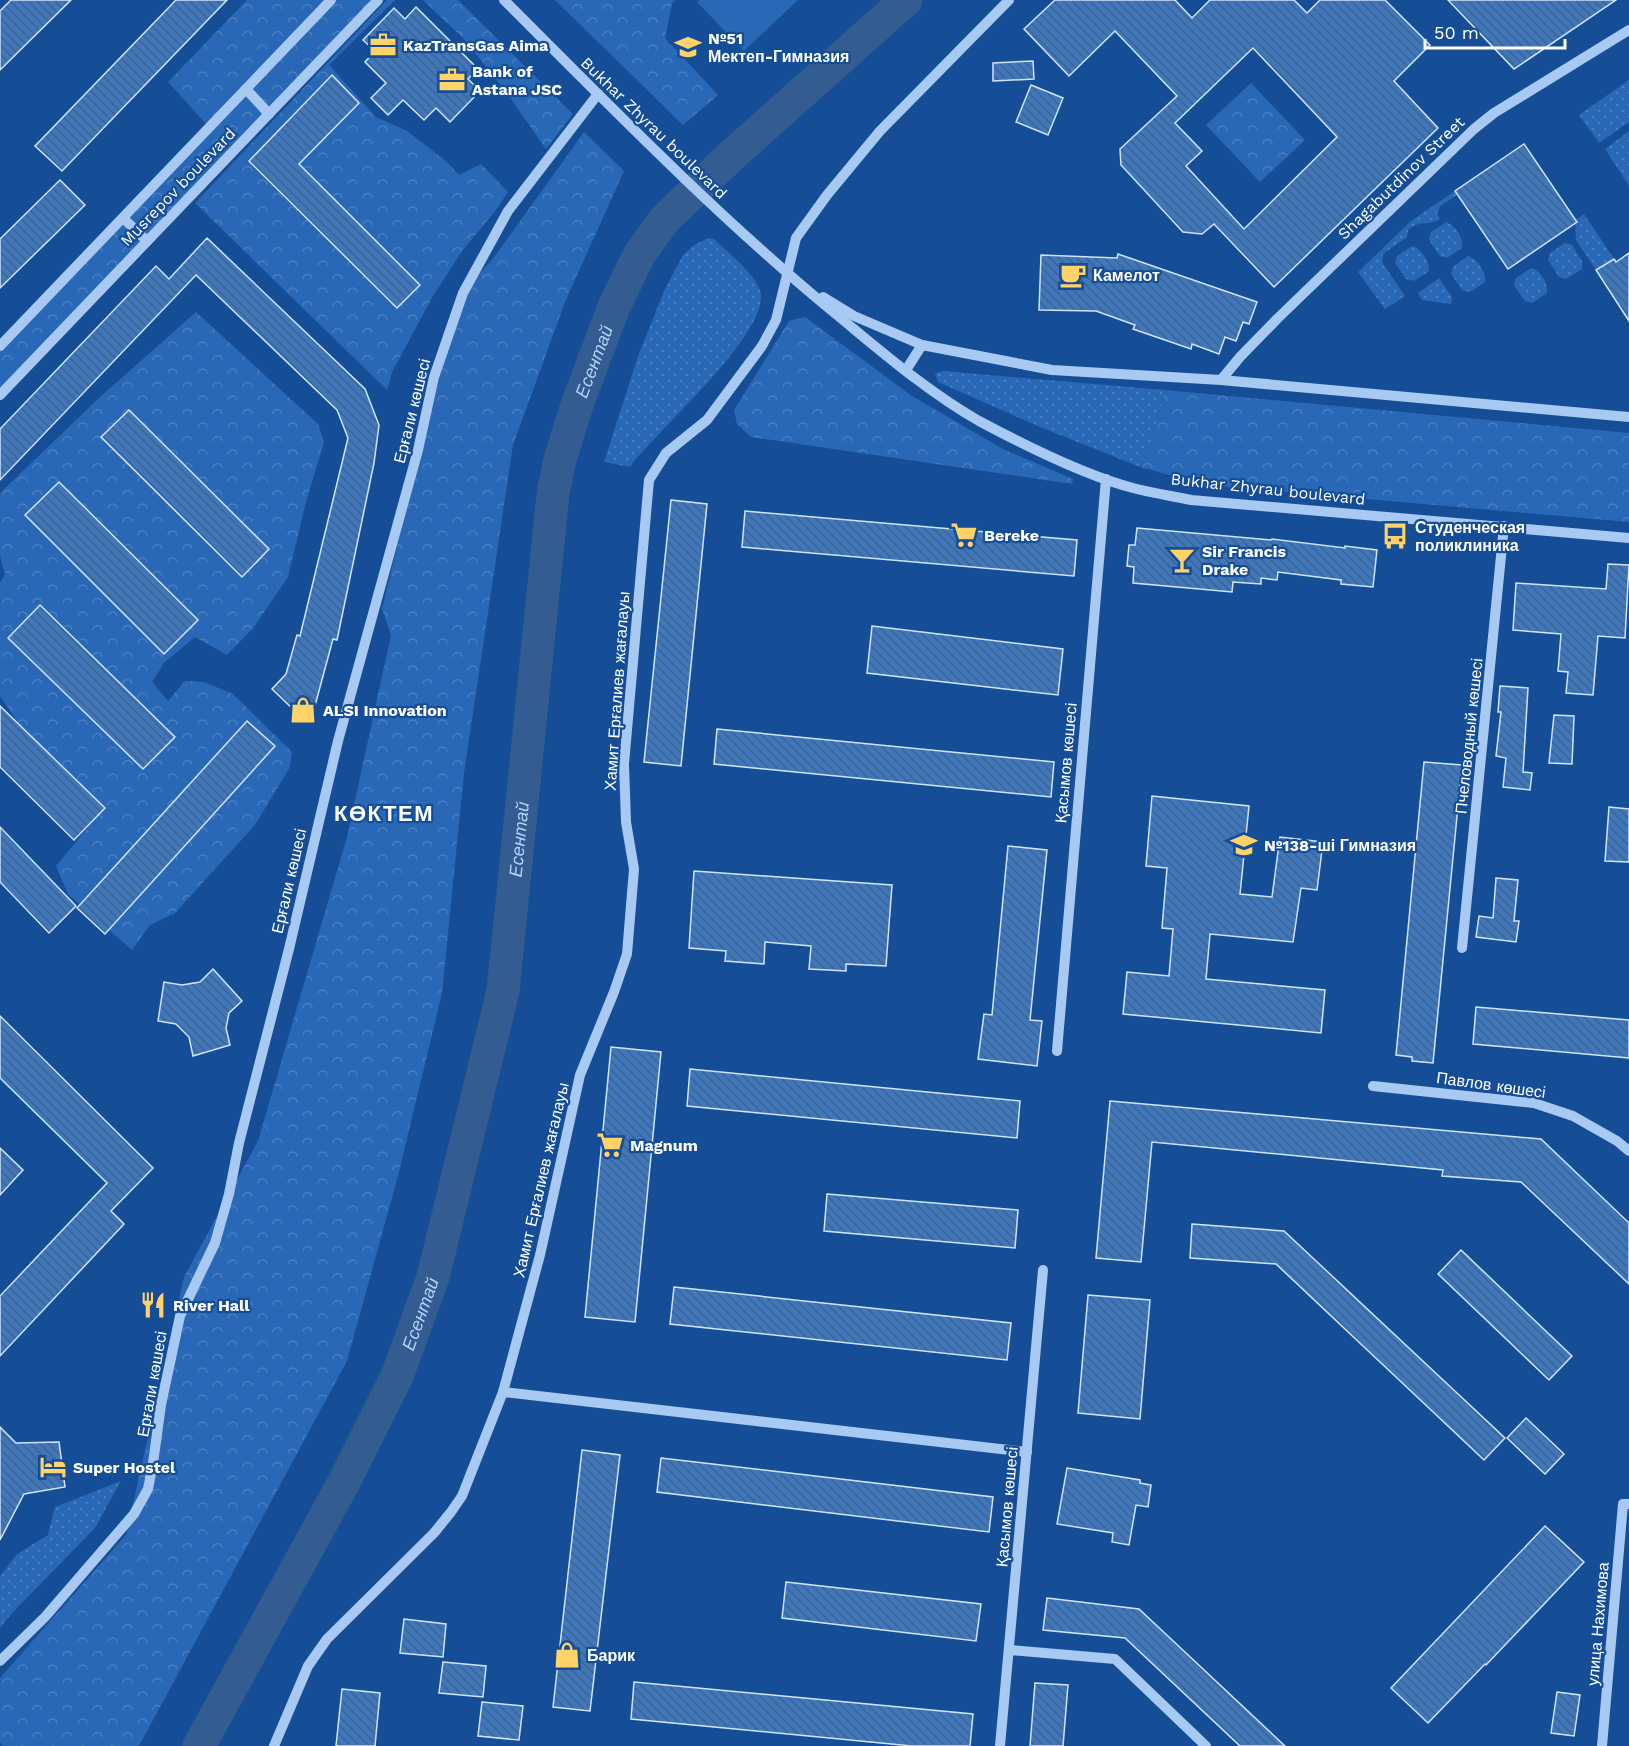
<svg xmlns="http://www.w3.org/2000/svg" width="1629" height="1746" font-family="'Work Sans',sans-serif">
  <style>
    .grass { fill: url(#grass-dots) }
    .forest { fill: url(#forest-crowns) }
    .pitch { fill: #2968b6 }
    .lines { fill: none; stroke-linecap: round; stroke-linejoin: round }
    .river { stroke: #335c91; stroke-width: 33 }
    .building { fill: url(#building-back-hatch); stroke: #cfe4fc; stroke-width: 1.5; fill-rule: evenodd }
    .minor { stroke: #a7c9f2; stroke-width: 10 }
    .labels { text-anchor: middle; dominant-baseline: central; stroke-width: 4.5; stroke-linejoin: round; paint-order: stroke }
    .poi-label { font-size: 16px; font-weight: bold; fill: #fff; stroke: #154e97; text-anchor: start }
    .street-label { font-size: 16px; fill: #fff; stroke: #154e97 }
    .water-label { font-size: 18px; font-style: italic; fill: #b4d3f8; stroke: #154e97 }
    .district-label { font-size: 22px; font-weight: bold; letter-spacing: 1.5px; fill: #fff; stroke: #154e97 }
  </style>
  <defs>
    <pattern id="grass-dots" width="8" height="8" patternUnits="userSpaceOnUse" patternTransform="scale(1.5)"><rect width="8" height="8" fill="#2968b6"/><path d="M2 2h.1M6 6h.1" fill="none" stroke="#497fc1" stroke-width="1.8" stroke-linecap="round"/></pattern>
    <pattern id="forest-crowns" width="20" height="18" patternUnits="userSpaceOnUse" patternTransform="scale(1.5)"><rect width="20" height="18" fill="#2968b6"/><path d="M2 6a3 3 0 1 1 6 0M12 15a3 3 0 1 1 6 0" fill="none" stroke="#497fc1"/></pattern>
    <pattern id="building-back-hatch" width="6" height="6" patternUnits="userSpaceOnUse" patternTransform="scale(1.5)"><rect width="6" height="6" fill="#3e77be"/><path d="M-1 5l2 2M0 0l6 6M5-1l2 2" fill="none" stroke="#456285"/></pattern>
  </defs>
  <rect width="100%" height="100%" fill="#154e97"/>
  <g class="grass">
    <path d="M1629 80V122L1599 143 1579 115Z"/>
    <path d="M1629 131V186L1605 149Z"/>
    <path d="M1455 191 1458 194 1440 206 1437 214 1440 219C1427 227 1421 219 1408 230L1407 237 1383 254 1382 262 1405 296 1385 309 1358 272 1411 221Z"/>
    <path d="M1584 214 1614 259 1596 270 1576 240 1575 220Z"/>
    <path d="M1446 222C1456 226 1463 237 1462 248L1447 258 1440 256 1429 240 1431 232Z"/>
    <path d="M708 238 714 239C727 252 754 273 760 290 773 331 655 432 630 467L604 462 638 356 665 289 683 255 693 246Z"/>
    <path d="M1565 243 1572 245 1582 261V269L1566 279 1559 277 1548 260 1550 253Z"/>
    <path d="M1412 246C1422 249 1429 261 1429 271L1414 281 1406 279 1395 263 1397 256Z"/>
    <path d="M1468 256C1478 260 1486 271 1485 282L1470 292 1462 290 1451 274 1453 267Z"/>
    <path d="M1531 268C1541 271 1548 282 1547 293L1532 303 1525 301 1514 285 1516 278Z"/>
    <path d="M1439 278 1452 297 1451 304 1422 300 1418 293Z"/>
    <path d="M943 371 1165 390 1154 433 1140 467 1040 427 938 382 935 374Z"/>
    <path d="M121 1481 95 1528 13 1612 0 1628V1576L17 1554 48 1535 55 1507Z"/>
  </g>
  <g class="forest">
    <path d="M247 0H378L0 395V346L209 127 168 82Z"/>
    <path d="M387 0H395L329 65 376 117 407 131 446 161 459 175 481 164 508 192 496 210 462 251 433 296 392 372 387 390 195 203Z"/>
    <path d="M423 0H458L573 114 546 149 506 92 464 39Z"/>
    <path d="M555 0H675L672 3 665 38 718 95 683 125Z"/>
    <path d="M1251 83 1305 140 1260 182 1206 125Z"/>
    <path d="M584 132 624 171 565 302 513 445 464 773 442 993 399 1172 347 1361 139 1746H3L0 1743V1678L126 1535 184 1277 258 1141 347 837 391 635 382 609 436 386 463 293 495 256Z"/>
    <path d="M196 312 318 424 324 442 306 502 288 577 254 627 227 655 195 637 164 663 152 682 168 701 185 681 204 682 233 694 292 752 290 767 255 825 175 913 150 925 132 950 68 894 56 866 104 808 19 724 0 696V583L5 574 0 556V493L99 398Z"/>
    <path d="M805 317 912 396 1003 449 1073 479 1072 484 751 437 737 424 734 410 789 321Z"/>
    <path d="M1165 390 1629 433V522L1206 485 1140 467 1154 433Z"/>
  </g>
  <path class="pitch" d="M699 0H798L744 51 697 2Z"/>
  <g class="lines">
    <path class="river" id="s1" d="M199 1746 344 1482 397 1376 433 1277 503 991 553 494 560 459 578 402 613 309 639 255 665 219 730 157 906 0"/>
  </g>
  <g class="building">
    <path d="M11 0H71L0 70V11Z"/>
    <path d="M176 0H227L62 171 35 146Z"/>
    <path d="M1055 0H1175L1192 18 1210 0H1294L1307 13 1320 0H1385L1430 45 1394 81 1438 128 1274 287 1214 224 1202 234 1183 232 1121 165 1120 149 1177 96 1115 31 1069 76 1024 29ZM1253 48 1337 137 1244 229 1186 166 1202 151 1175 123Z"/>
    <path d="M1448 0H1616L1514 69Z"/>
    <path d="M416 7 478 69 468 79 480 91 450 122 436 108 424 120 403 100 388 115 371 98 386 83 365 62 375 51 363 40 394 8 405 19Z"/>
    <path d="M1033 61 1034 79 993 81V63Z"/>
    <path d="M332 75 359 103 299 164 420 285 397 308 249 161Z"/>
    <path d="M1031 85 1063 98 1048 135 1016 122Z"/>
    <path d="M1524 144 1577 222 1508 269 1455 191Z"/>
    <path d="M60 180 85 205 0 288V239Z"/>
    <path d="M207 238 365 389 379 425 374 463 337 640 333 639 313 713 303 710 299 715 272 689 286 674 297 635 300 636 348 438 337 410 196 275 0 480V429L156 266 169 279Z"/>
    <path d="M1629 253V321L1596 270 1614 259 1616 262Z"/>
    <path d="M1118 254 1257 302 1249 324 1243 322 1236 341 1225 337 1219 354 1192 344 1191 349 1133 329 1135 325 1096 311 1039 310 1041 255 1117 258Z"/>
    <path d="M129 410 269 549 242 577 101 437Z"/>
    <path d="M59 482 198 620 164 654 25 515Z"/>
    <path d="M671 500 707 504 681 766 644 762Z"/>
    <path d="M745 511 1077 540 1074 576 742 547Z"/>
    <path d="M1137 528 1271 540 1272 539 1345 548V546L1377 550 1373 587 1341 584V580L1278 572 1277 580 1261 578V584L1233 582 1232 592 1133 583 1134 567 1127 566 1129 545H1135Z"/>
    <path d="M1608 564 1629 565 1625 638 1598 636 1593 695 1566 693 1568 672 1558 671 1561 634 1513 630 1516 583 1606 589Z"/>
    <path d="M40 605 175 737 143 769 8 638Z"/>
    <path d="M872 626 1063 649 1058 695 867 673Z"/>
    <path d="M1500 686 1528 688 1523 772 1532 773 1530 790 1503 787 1506 758 1496 756 1501 712H1498Z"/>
    <path d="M0 706 105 808 74 840 0 767Z"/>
    <path d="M1554 715 1574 716 1572 764 1549 763Z"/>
    <path d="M247 721 275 746 105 934 77 908Z"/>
    <path d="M717 729 1054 762 1051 797 714 764Z"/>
    <path d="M1424 762 1462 765 1433 1063 1412 1061V1057L1396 1055Z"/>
    <path d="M1152 796 1249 806 1240 894 1272 897 1280 837 1323 842 1317 890 1301 888 1293 942 1210 934 1206 979 1325 990 1321 1033 1123 1014 1127 972 1169 976 1173 929 1162 928 1167 868 1146 866Z"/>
    <path d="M1609 807 1629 809V862L1605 861Z"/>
    <path d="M0 827 76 906 49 933 0 882Z"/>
    <path d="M1008 846 1047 850 1030 1020 1042 1021 1037 1066 978 1059 984 1014 992 1015Z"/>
    <path d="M694 871 892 885 886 966 846 964V971L809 969 811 946 765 942 764 964 725 961 726 951 689 948Z"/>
    <path d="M1496 878 1518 880 1514 921H1519L1516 942 1476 937 1479 916 1493 918Z"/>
    <path d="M213 969 242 1001 229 1013 226 1028 230 1045 193 1056 189 1037 176 1024 158 1021 164 982 182 985 200 982Z"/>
    <path d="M1476 1007 1629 1020V1058L1473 1044Z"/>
    <path d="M0 1016 153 1168 111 1211 124 1224 0 1356V1296L107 1183 0 1078Z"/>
    <path d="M611 1047 661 1052 635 1322 585 1317Z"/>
    <path d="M690 1069 1020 1101 1017 1138 687 1106Z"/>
    <path d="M1110 1101 1541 1139 1629 1223V1284L1521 1182 1442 1176 1443 1170 1152 1142 1141 1262 1096 1258Z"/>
    <path d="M0 1148 23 1170 0 1195Z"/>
    <path d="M827 1194 1018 1210 1015 1248 824 1231Z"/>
    <path d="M1192 1224 1284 1231 1505 1438 1484 1460 1276 1264 1190 1258Z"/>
    <path d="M1461 1250 1572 1356 1549 1380 1438 1274Z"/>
    <path d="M674 1287 1011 1323 1007 1360 670 1324Z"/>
    <path d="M1088 1295 1150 1300 1140 1419 1078 1413Z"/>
    <path d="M1526 1418 1564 1454 1545 1474 1507 1438Z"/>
    <path d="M0 1427 16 1443 59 1442 65 1487 24 1494 0 1540Z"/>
    <path d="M582 1450 620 1455 590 1711 553 1707Z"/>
    <path d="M661 1458 993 1497 989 1532 657 1492Z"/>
    <path d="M1067 1468 1140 1480V1483L1151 1485 1148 1507 1136 1505 1129 1545 1112 1542 1113 1533 1057 1524Z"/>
    <path d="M1545 1526 1584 1562 1486 1665 1485 1664 1428 1723 1391 1688Z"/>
    <path d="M786 1582 981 1604 976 1641 782 1618Z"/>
    <path d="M1047 1598 1139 1609 1285 1746H1240L1125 1638 1043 1630Z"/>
    <path d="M404 1619 446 1624 443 1657 400 1653Z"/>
    <path d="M443 1662 486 1666 483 1697 439 1693Z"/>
    <path d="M634 1682 973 1714 970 1746H912L631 1719Z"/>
    <path d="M1035 1683 1068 1685 1063 1746H1030Z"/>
    <path d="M342 1689 380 1693 375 1746H336Z"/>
    <path d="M1557 1692 1580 1695 1574 1736 1551 1733Z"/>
    <path d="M482 1702 523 1706 519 1740 478 1736Z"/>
  </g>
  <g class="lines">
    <g class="minor">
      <path d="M504 0C612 108 719 218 837 315 882 352 928 392 979 421 1024 445 1083 475 1133 488 1152 493 1172 496 1191 500L1629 538"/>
      <path d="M246 89 269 114"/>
      <path d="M123 218 147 241"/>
      <path d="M823 297 854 316 922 345 1052 370 1221 380 1629 417"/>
      <path d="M0 346 331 0"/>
      <path d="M906 370 922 345"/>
      <path d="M1221 380 1240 357 1278 318 1474 129 1494 113 1629 30"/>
      <path d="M0 395 378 0"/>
      <path d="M1462 948 1504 526"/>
      <path d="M1057 1051 1106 479"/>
      <path d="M1373 1086 1534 1103 1573 1116 1617 1141 1629 1151"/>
      <path d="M503 1392 1027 1452"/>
      <path d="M1009 1650 1115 1659 1206 1746"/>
      <path d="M0 1661 45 1617 134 1514 148 1489 153 1463 161 1405 180 1316 215 1243 229 1194 239 1143 289 949 338 741 418 450 434 377 463 293 508 211 598 94"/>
      <path d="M274 1746 308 1666 327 1639 434 1533 451 1512 462 1496 503 1392 540 1255 580 1075 614 992 627 954 634 869 626 822 624 764 649 480 666 453 707 420 762 346 776 320 796 238 827 195 880 131 1009 0"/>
      <path d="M1000 1746 1043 1270"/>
      <path d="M1602 1746 1623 1504H1629"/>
    </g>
  </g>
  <defs>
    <g id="office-bare" transform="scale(2.07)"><path d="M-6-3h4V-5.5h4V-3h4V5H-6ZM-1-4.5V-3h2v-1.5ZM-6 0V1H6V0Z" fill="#ffd368" stroke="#154e97" stroke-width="2.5" paint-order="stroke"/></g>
    <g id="school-bare" transform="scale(2.07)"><path d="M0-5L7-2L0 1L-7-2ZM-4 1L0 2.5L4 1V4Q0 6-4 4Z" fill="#ffd368" stroke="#154e97" stroke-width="2.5" paint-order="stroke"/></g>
    <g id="cafe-bare" transform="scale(2.07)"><path d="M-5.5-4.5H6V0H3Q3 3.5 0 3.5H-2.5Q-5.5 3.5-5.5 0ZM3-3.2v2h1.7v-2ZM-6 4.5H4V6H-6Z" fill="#ffd368" stroke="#154e97" stroke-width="2.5" paint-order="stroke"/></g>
    <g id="supermarket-bare" transform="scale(2.07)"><path d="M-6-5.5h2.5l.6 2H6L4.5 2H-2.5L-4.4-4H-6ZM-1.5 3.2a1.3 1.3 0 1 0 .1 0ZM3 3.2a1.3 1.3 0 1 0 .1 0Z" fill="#ffd368" stroke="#154e97" stroke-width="2.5" paint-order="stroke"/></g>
    <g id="bus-bare" transform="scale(2.07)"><path d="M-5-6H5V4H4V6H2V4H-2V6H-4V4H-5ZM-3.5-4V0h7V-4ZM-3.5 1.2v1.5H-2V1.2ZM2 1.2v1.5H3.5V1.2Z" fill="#ffd368" stroke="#154e97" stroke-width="2.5" paint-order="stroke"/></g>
    <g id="bar-bare" transform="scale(2.07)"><path d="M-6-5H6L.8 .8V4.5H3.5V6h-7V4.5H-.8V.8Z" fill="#ffd368" stroke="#154e97" stroke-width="2.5" paint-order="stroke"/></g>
    <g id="shop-bare" transform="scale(2.07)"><path d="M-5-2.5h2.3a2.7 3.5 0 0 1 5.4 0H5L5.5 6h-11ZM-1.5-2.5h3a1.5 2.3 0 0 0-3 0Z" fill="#ffd368" stroke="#154e97" stroke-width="2.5" paint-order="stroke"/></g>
    <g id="restaurant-bare" transform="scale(2.07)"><path d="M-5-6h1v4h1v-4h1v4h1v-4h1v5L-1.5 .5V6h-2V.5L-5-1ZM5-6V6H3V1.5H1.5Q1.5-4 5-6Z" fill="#ffd368" stroke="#154e97" stroke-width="2.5" paint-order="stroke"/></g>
    <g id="hotel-bare" transform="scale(2.07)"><path d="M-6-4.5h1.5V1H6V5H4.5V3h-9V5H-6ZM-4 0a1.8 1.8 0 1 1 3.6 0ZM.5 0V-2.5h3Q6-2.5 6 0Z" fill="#ffd368" stroke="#154e97" stroke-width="2.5" paint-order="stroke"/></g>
  </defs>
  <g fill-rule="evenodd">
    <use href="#office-bare" x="383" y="45"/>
    <use href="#school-bare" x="688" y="47"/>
    <use href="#office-bare" x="452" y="80"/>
    <use href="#cafe-bare" x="1073" y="275"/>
    <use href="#supermarket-bare" x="964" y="535"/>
    <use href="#bus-bare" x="1395" y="536"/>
    <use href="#bar-bare" x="1182" y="560"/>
    <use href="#shop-bare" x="303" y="710"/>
    <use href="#school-bare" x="1244" y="845"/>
    <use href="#supermarket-bare" x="610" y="1145"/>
    <use href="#restaurant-bare" x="153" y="1305"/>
    <use href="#hotel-bare" x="53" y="1467"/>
    <use href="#shop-bare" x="567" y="1655"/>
  </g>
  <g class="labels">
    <g class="poi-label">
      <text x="708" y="38">№51<tspan x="708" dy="18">Мектеп-Гимназия</tspan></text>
      <text x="403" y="45">KazTransGas Aima</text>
      <text x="472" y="71">Bank of<tspan x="472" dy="18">Astana JSC</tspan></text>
      <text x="1093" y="275">Камелот</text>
      <text x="1415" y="527">Студенческая<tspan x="1415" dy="18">поликлиника</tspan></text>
      <text x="984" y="535">Bereke</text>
      <text x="1202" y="551">Sir Francis<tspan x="1202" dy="18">Drake</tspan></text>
      <text x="323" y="710">ALSI Innovation</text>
      <text x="1264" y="845">№138-ші Гимназия</text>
      <text x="630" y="1145">Magnum</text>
      <text x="173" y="1305">River Hall</text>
      <text x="73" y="1467">Super Hostel</text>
      <text x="587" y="1655">Барик</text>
    </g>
    <g class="street-label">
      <text transform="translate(654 128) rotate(44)">Bukhar Zhyrau boulevard</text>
      <text transform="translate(1401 178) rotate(-44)">Shagabutdinov Street</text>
      <text transform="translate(178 187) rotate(-46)">Musrepov boulevard</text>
      <text transform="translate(412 411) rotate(-76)">Ерғали көшесі</text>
      <text transform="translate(1268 489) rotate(6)">Bukhar Zhyrau boulevard</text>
      <text transform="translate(617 691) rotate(-86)">Хамит Ерғалиев жағалауы</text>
      <text transform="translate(1469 736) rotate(-84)">Пчеловодный көшесі</text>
      <text transform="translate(1066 763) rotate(-85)">Қасымов көшесі</text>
      <text transform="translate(289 881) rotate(-77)">Ерғали көшесі</text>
      <text transform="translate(1491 1085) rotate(8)">Павлов көшесі</text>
      <text transform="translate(541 1180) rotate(-77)">Хамит Ерғалиев жағалауы</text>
      <text transform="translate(152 1384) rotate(-80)">Ерғали көшесі</text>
      <text transform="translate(1007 1507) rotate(-85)">Қасымов көшесі</text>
      <text transform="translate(1598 1624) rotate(-85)">улица Нахимова</text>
    </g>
    <g class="water-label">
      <text stroke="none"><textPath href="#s1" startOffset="1458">Есентай</textPath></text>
      <text stroke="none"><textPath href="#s1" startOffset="972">Есентай</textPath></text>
      <text stroke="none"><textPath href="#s1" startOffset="486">Есентай</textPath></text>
    </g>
    <g class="district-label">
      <text x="384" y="813">КӨКТЕМ</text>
    </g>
  </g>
  <path d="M1425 39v9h140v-9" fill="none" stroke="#ffffff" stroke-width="3"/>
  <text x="1434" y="39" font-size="18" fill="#ffffff" stroke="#154e97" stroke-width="4.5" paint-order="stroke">50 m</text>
</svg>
